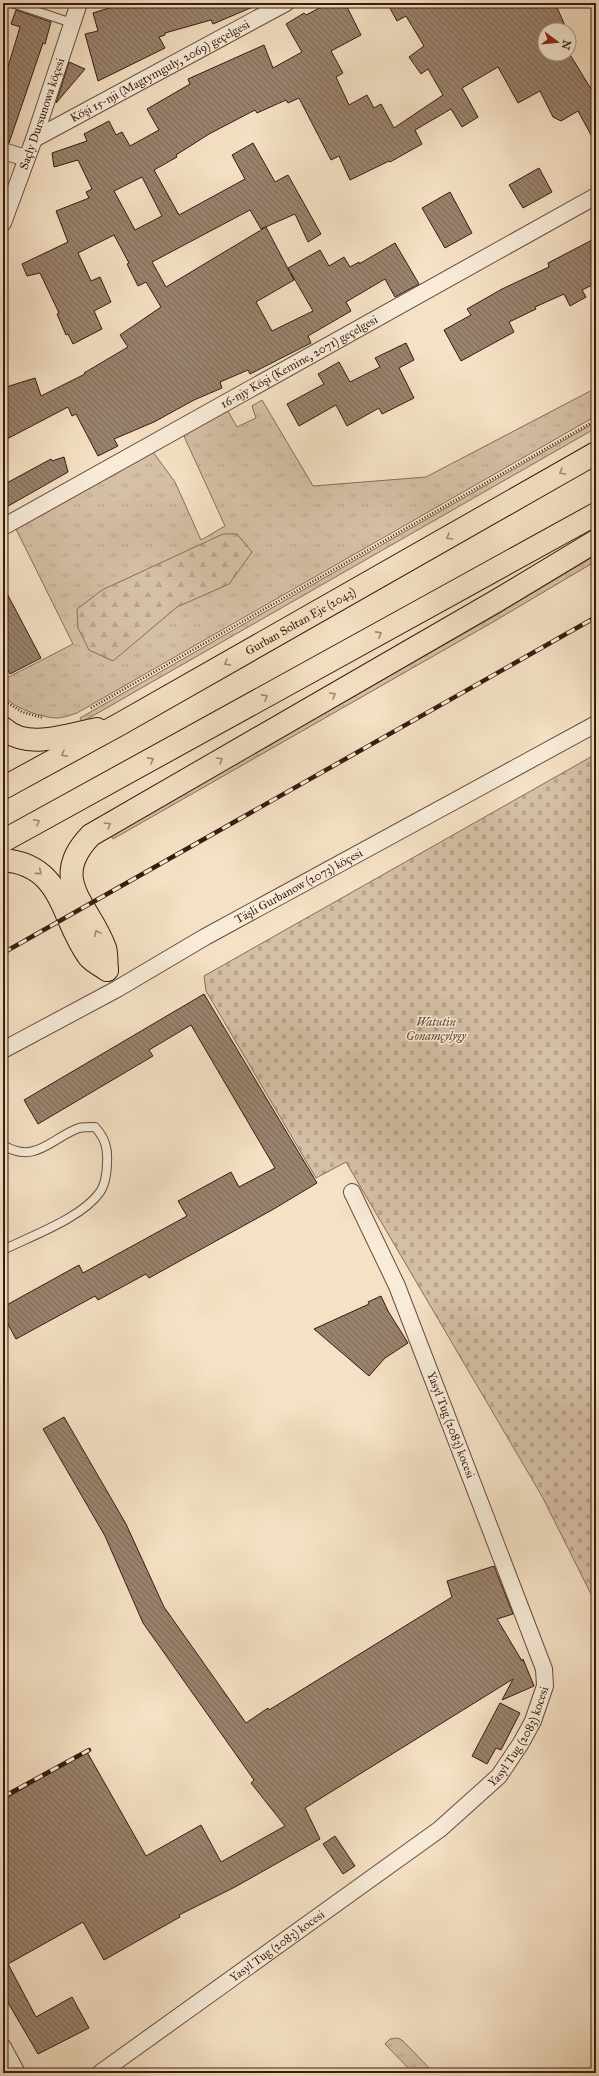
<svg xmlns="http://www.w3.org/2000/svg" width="599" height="2076" font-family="'IM FELL Great Primer',serif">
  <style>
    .grass { fill: url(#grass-tufts); stroke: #866d5a }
    .forest { fill: url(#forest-firs); stroke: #866d5a }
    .cemetery { fill: url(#cemetery-stones); stroke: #866d5a }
    .building { fill: url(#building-back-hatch); stroke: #361b0f; fill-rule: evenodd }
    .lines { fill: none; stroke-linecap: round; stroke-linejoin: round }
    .service-casing { stroke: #664c3c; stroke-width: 10 }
    .minor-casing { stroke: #664c3c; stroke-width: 18 }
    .trunk-casing { stroke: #361b0f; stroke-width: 24 }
    .path { stroke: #361b0f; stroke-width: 2.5; stroke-dasharray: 1 2; stroke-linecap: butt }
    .service { stroke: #f8ecd9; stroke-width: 8 }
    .minor { stroke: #f8ecd9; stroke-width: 16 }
    .trunk { stroke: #f5e1c5; stroke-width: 22 }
    .rail-casing { stroke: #361b0f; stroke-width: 4.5 }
    .rail { stroke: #f8ecd9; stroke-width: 3; stroke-dasharray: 9; stroke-linecap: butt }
    .oneway { stroke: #9f8873 }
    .labels { text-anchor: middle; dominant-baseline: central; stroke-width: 3; stroke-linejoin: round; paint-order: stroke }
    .street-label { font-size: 12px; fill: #361b0f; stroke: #f8ecd9 }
    .park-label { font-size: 12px; font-style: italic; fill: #664c3c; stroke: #f8ecd9 }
  </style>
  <defs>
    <pattern id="grass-tufts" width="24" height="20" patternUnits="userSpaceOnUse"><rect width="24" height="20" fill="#d5bfa6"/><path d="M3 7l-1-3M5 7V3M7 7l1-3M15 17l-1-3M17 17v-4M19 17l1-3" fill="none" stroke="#b7a48e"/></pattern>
    <pattern id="forest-firs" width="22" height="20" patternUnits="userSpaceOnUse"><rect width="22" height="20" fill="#d5bfa6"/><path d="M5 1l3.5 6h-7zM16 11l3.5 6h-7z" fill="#b7a48e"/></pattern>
    <pattern id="cemetery-stones" width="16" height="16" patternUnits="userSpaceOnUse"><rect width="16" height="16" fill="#d5bfa6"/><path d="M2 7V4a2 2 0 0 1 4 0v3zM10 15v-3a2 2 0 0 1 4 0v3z" fill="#b7a48e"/></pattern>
    <pattern id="building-back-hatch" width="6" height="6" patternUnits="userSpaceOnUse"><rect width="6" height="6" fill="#99826e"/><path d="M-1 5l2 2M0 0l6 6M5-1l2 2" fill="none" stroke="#7e6a59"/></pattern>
  </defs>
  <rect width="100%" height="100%" fill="#f5e1c5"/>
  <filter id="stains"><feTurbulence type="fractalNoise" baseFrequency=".005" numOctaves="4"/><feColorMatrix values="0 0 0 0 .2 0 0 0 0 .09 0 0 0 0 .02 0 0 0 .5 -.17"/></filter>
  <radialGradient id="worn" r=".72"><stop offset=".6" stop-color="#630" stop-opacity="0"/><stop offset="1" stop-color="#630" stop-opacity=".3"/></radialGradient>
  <g class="grass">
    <path d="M596 388V416L77 713C71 715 65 717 59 718 46 719 7 707 3 693 2 689 3 684 3 680L73 644 16 529 153 452 175 482 201 540 225 526 183 434 228 411 237 427 256 418 252 406 262 400 313 486 426 477Z"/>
    <path d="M596 422V428L82 722 80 718Z"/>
    <path d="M596 555V561L493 622 113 839 111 836 126 826 491 618Z"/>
    <path d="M398 2038 403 2041 434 2073H413L385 2044 390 2039Z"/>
  </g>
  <path class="forest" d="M223 534H237L252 552 229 584 177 607 113 661 89 650 78 628 77 609 102 590Z"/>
  <path class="cemetery" d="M596 754V1604L543 1498 346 1162 316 1178 206 991 204 976Z"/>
  <g class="building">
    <path d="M107 3H262L213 24 211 20 165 33V35L159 37 165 48 98 81 85 34 98 31 93 13 109 8Z"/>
    <path d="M329 3H345L361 35 331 51 343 73 336 77 349 105 367 95 374 108 381 104 394 128 443 95 428 69 421 74 409 57 424 46 406 16 397 21 387 3H555L567 30H545V54L569 53 591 89 596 86V144L578 111 561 121 553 117 540 91 518 103 498 67 462 88 478 117 462 127 451 109 415 130 422 144 390 162 389 161 350 180 339 156 331 160 299 98 288 103 286 100 257 113 255 110 209 134 176 155 177 157 154 170 179 215 245 179 232 155 253 143 275 182 288 175 321 234 308 242 295 214 261 229 250 210 152 262 166 287 266 227 294 280 256 302 272 331 313 311 288 268 320 250 329 266 344 257 350 267 359 262V264L395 243 419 284 395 297 385 279 346 302 351 311 308 336 311 343 250 374 248 370 220 382 222 388 194 400 154 422 114 439 118 446 98 456 76 414 72 416 68 407 3 441V388L35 378 41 396 85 374 84 373 128 347 120 335 161 307 146 282 138 286 127 264 129 263 114 235 78 253 91 281 100 277 111 302 94 311 102 329 73 344 68 334 66 335 57 314 59 313 40 273 27 276 22 264 68 242 56 211 89 198 86 192 92 189 78 160 54 167 52 153 87 141 84 134 109 121 116 135 122 132 130 146 159 130 147 109 190 84 188 79 264 45 273 68 302 52 286 24 304 13 306 15ZM142 177 162 216 135 230 114 191Z"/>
    <path d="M16 10 51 22 45 44 43 43 9 143 3 142V95L7 81 4 80 20 27 11 24Z"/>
    <path d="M69 62 85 69 56 103Z"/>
    <path d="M539 168 552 192 523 208 509 185Z"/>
    <path d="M450 192 472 233 445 248 422 208Z"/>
    <path d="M596 238V283L582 290 586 297 570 306 564 294 535 307 536 309 509 322 514 332 461 361 444 330 471 315 467 309 502 289 549 267 548 263Z"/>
    <path d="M406 343 414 360 399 368 414 398 382 414 379 408 347 426 336 405 299 426 287 404 324 384 318 374 339 362 350 382 380 367 375 358Z"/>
    <path d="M64 457 68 472 3 509V485L51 459 52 461Z"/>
    <path d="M3 586 41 658 10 674 3 661Z"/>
    <path d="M204 994 317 1183 272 1210 149 1278 146 1274 98 1300 95 1296 16 1339 3 1315V1307L79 1265 83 1273 187 1216 178 1201 231 1172 239 1187 275 1168 191 1025 149 1050 153 1056 38 1124 24 1100Z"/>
    <path d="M381 1296 388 1311 408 1343 385 1358 369 1376 314 1329 369 1304 368 1302Z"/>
    <path d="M64 1417 126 1524 164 1607 246 1723 268 1708 269 1710 452 1597 447 1581 494 1566 513 1614 497 1619 522 1661 523 1659 534 1686 502 1700 513 1679 305 1808 320 1839 235 1887 179 1915 180 1917 104 1960 83 1922 8 1964 36 2017 72 1997 89 2028 38 2054 3 1994V1800L87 1752 146 1856 201 1825 221 1862 285 1826 251 1783 254 1780 143 1623 105 1536 43 1429Z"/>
    <path d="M500 1703 520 1713 501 1750 496 1748 487 1764 472 1756Z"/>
    <path d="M335 1836 355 1866 343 1874 323 1844Z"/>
  </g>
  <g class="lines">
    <g class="service-casing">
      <g id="service">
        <path d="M12 3 72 23"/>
        <path d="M3 1145C35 1165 51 1138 79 1128 84 1127 90 1127 95 1127 105 1138 108 1148 107 1163 107 1172 105 1185 100 1192 82 1218 31 1236 3 1250"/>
      </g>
    </g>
    <g class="minor-casing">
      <g id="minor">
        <path id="s1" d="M34 139 286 3"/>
        <path d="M3 151 26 158"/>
        <path id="s2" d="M3 223 34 139 79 3"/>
        <path id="s3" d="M3 527 596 196"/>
        <path id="s4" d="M3 1050 117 989 205 937 596 724"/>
        <path d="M3 2047 17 2073"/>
        <path id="s5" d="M100 2073 440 1829 499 1776 521 1743 533 1721 545 1686 544 1669 397 1286 352 1192"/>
      </g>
    </g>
    <g class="trunk-casing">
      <g id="trunk">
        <path d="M3 728C27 751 69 734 97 729"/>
        <path id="s6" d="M3 788 120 724 596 453"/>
        <path d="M3 841 596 514"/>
        <path d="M3 860C64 865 60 918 89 957 93 962 102 966 107 970"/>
        <path d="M107 970C106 963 107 954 105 948 89 904 47 880 91 835L498 600 596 541"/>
      </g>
    </g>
    <g class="path">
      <path d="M3 700 22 712 43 718"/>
      <path d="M91 708 596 420"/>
    </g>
    <use href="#service" class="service"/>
    <use href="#minor" class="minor"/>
    <use href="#trunk" class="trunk"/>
    <g class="rail-casing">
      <g id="rail">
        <path d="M3 953 596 617"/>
        <path d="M3 1797 89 1750"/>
      </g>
    </g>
    <use href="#rail" class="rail"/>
  </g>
  <defs><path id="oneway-chevron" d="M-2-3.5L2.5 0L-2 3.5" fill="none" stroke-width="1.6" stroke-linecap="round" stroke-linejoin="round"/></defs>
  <g class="oneway">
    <use href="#oneway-chevron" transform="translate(562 472) rotate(150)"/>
    <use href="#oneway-chevron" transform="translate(449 537) rotate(150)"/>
    <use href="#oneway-chevron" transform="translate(379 634) rotate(-29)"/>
    <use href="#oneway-chevron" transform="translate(227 663) rotate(150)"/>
    <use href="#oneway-chevron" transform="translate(333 695) rotate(-30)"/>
    <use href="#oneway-chevron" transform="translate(265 697) rotate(-29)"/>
    <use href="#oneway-chevron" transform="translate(64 754) rotate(151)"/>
    <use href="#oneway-chevron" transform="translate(151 760) rotate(-29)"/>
    <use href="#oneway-chevron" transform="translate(220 760) rotate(-30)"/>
    <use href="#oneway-chevron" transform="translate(37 822) rotate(-29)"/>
    <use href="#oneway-chevron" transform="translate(108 825) rotate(-30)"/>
    <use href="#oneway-chevron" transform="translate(39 872) rotate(41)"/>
    <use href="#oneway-chevron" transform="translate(97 933) rotate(-118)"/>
  </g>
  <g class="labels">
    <g class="street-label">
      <text stroke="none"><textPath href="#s1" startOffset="143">Köşi 15-nji (Magtymguly, 2069) geçelgesi</textPath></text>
      <text stroke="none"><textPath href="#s2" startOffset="116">Saçly Dursunowa köçesi</textPath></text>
      <text stroke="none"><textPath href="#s3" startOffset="339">16-njy Köşi (Kemine, 2071) geçelgesi</textPath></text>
      <text stroke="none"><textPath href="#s6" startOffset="341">Gurban Soltan Eje (2043)</textPath></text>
      <text stroke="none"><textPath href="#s4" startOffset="338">Täşli Gurbanow (2073) köçesi</textPath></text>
      <text transform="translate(451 1425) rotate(69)">Yasyl Tug (2083) kocesi</text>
      <text stroke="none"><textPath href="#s5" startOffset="542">Yasyl Tug (2083) kocesi</textPath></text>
      <text stroke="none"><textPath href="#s5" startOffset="218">Yasyl Tug (2083) kocesi</textPath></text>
    </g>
    <g class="park-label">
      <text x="436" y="1022">Watutin<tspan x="436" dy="14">Gonamçylygy</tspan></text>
    </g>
  </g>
  <rect width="599" height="2076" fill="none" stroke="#f5e1c5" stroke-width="16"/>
  <rect x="4" y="4" width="591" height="2068" fill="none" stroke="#361b0f" stroke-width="2"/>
  <rect x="8" y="8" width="583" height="2060" fill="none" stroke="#361b0f"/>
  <g transform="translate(557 42) rotate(106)"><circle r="19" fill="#f8ecd9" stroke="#aa9888"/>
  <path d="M0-3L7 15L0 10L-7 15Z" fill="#8f2418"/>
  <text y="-6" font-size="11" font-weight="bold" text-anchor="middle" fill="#361b0f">N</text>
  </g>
  <rect width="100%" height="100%" filter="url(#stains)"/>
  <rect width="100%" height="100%" fill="url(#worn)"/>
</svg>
